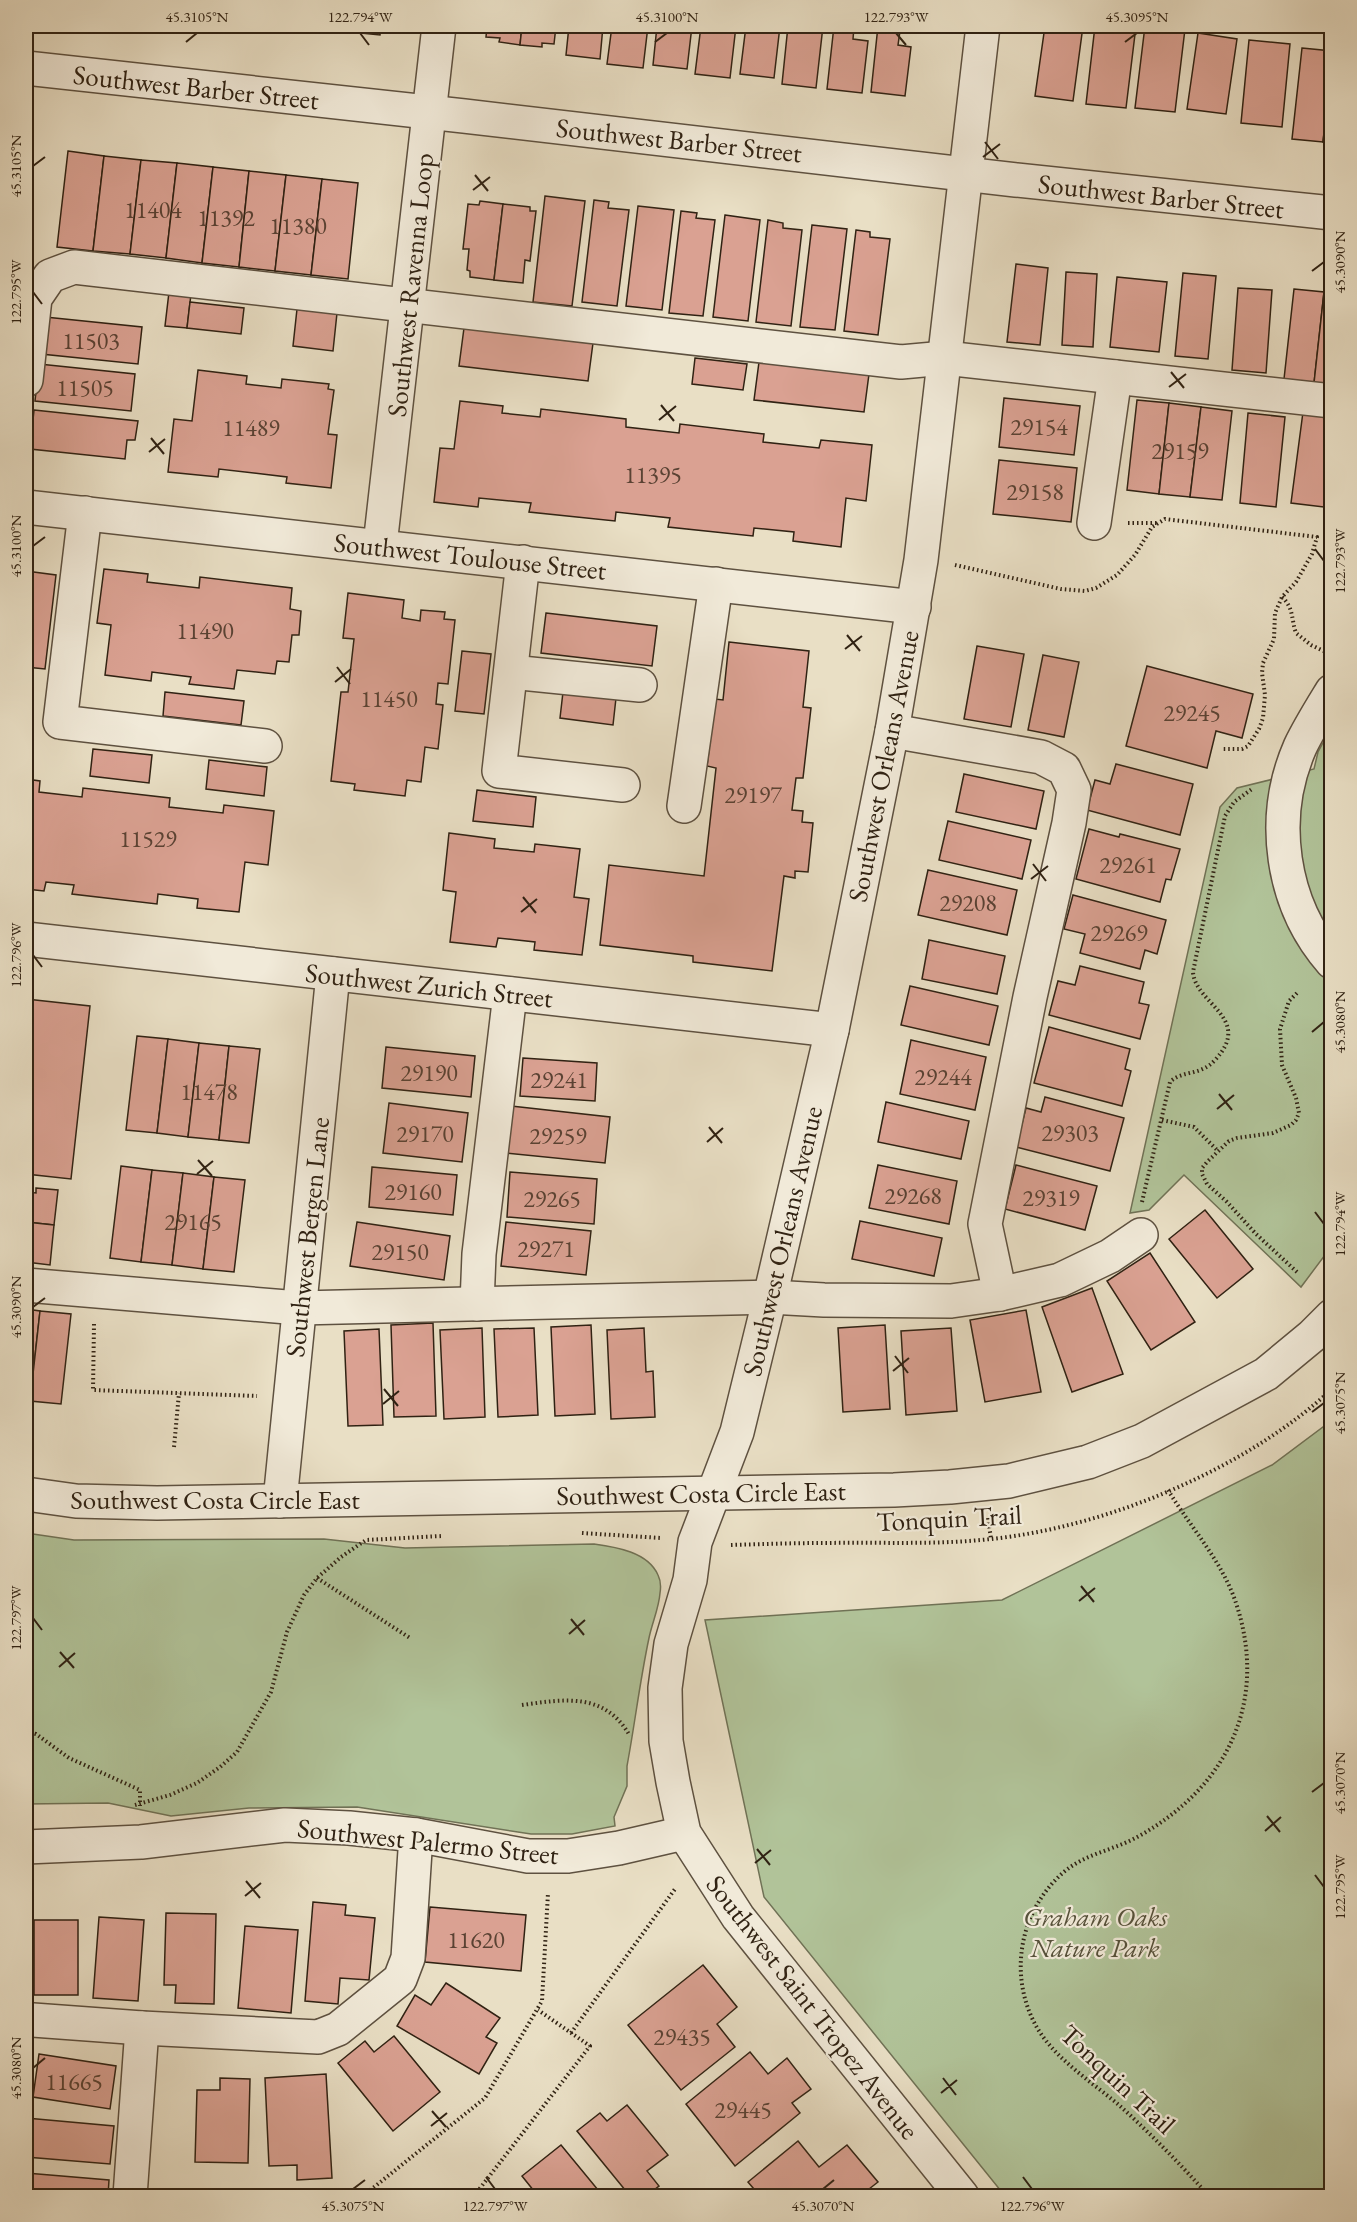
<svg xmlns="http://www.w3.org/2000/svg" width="1357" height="2222" font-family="'EB Garamond',serif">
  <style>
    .green { fill: #b1c399; stroke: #707256; stroke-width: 1.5 }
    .building { fill: #daa192; stroke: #302213; stroke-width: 1.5 }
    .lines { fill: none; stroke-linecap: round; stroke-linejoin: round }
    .minor-casing { stroke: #5e5140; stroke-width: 36 }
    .path { stroke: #302213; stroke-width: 4; stroke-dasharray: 1.5 3; stroke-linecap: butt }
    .minor { stroke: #f1ead9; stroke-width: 33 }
    .ticks { fill: none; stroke: #302213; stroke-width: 2 }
    .labels { text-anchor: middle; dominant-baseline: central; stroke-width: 4.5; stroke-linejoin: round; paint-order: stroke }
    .number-label { font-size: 24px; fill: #5a4233 }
    .street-label { font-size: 27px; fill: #302213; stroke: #f1ead9 }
    .park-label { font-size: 27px; font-style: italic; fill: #57523b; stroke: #f1ead9 }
    .neatline { fill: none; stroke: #302213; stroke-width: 2 }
    .ticks-label { font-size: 15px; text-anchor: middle; fill: #302213 }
  </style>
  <rect width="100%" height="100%" fill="#e9dfc5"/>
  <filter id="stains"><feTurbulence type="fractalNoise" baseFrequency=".00333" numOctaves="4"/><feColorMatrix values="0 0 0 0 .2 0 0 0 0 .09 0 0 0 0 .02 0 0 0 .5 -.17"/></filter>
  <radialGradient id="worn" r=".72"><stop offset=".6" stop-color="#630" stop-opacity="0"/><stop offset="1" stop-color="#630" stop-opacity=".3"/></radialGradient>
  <g class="green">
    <path d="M1331 728V1247L1301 1287 1184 1175 1149 1210 1130 1213 1220 807 1237 788 1314 769 1318 752Z"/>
    <path d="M1331 1421V2196H1005L764 1897 705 1620 1002 1600 1272 1465Z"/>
    <path d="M26 1533 74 1540 324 1539 405 1548 594 1544C616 1547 648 1552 658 1575 661 1581 661 1587 660 1593 659 1608 652 1623 649 1638 640 1680 635 1723 627 1766V1786L614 1817 615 1826 572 1834H531L357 1807 249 1808 171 1816 108 1803 26 1804Z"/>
  </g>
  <g class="building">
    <path d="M295 26H333L332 31 294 27Z"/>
    <path d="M341 26H381L380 35 341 31Z"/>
    <path d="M487 26H522L520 45 499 42 500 38 486 37Z"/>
    <path d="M522 26H556L554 44 542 43V47L520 45Z"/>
    <path d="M569 26H603L600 59 566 55Z"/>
    <path d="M612 26H648L643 68 607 64Z"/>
    <path d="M657 26H692L687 69 653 65Z"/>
    <path d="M701 26H736L730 78 695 74Z"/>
    <path d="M746 26H780L774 78 740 74Z"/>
    <path d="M788 26H823L816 88 782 84Z"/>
    <path d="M834 26H869V28L854 27 853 39 868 41 862 93 827 89Z"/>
    <path d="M878 26H914L913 33 900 31 898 45 911 47 905 96 871 92Z"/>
    <path d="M1045 26H1083L1073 101 1035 96Z"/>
    <path d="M1095 26H1136L1126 108 1086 104Z"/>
    <path d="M1145 26 1185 29 1175 112 1135 108Z"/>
    <path d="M1198 33 1237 39 1226 114 1187 109Z"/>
    <path d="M1249 40 1290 44 1282 127 1241 123Z"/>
    <path d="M1302 48 1332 51 1323 142 1292 139Z"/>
    <path d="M1332 68V143L1323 142Z"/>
    <path d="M68 151 104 156 93 251 57 247Z"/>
    <path d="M104 156 141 160 130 254 93 251Z"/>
    <path d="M141 160 177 163 166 258 130 254Z"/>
    <path d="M177 163 213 167 202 263 166 258Z"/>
    <path d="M213 167 249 171 239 267 202 263Z"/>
    <path d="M249 171 286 175 275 271 239 267Z"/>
    <path d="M286 175 322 179 311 275 275 271Z"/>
    <path d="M322 179 358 183 348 279 311 275Z"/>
    <path d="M545 196 585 201 572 306 533 302Z"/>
    <path d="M594 200 609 202 608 208 629 210 617 306 582 302Z"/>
    <path d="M480 201 503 204 494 280 470 277V271L467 270 469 249H463L468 204 479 205Z"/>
    <path d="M503 204 530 207V211H536L530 261 525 260 523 283 494 280Z"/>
    <path d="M638 206 674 210 662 310 626 306Z"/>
    <path d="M681 211 697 213 696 218 715 220 703 316 669 313Z"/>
    <path d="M725 215 760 220 748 321 713 317Z"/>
    <path d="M768 220 783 223V228L802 230 791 326 756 322Z"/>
    <path d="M812 225 847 229 835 330 800 327Z"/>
    <path d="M856 230 870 232V237L890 239 878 335 844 331Z"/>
    <path d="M1016 264 1048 268 1040 345 1007 342Z"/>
    <path d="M1066 272 1097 274 1093 347 1062 345Z"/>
    <path d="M1183 273 1216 276 1208 359 1175 356Z"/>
    <path d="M1117 277 1167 282 1159 352 1110 347Z"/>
    <path d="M1238 288 1272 290 1266 373 1232 370Z"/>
    <path d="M1294 289 1324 292 1314 383 1284 379Z"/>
    <path d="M169 292 191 294 187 328 165 326Z"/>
    <path d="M1324 292 1332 293V385L1314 383Z"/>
    <path d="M190 302 244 308 241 334 187 328Z"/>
    <path d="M297 309 337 313 333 351 293 346Z"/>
    <path d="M45 317 142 327 138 364 41 354Z"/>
    <path d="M464 328 593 343 588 381 459 366Z"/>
    <path d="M695 358 747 364 743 390 692 384Z"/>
    <path d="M759 362 869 374 864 412 754 400Z"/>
    <path d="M39 364 135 374 131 411 35 401Z"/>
    <path d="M198 370 247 376 246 384 281 388 282 379 329 384 328 389 334 390 328 434 337 435 331 488 286 483 287 477 219 469 218 477 168 472 174 419 192 421Z"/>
    <path d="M1004 398 1080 406 1074 455 999 447Z"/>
    <path d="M1137 400 1169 403 1159 494 1127 490Z"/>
    <path d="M460 401 503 406 502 413 540 417 541 409 626 419V427L679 433 680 424 764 434 763 442 819 448 821 440 872 445 866 501 846 498 841 547 793 541 794 532 754 528 753 536 668 527 670 518 616 512 615 521 529 512 531 503 479 498 478 507 434 502 440 448 454 449Z"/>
    <path d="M1169 403 1201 407 1190 497 1159 494Z"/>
    <path d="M1201 407 1232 411 1222 500 1190 497Z"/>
    <path d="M34 410 138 421 135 440H127L125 459 30 449Z"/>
    <path d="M1303 412 1332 416V508L1291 503Z"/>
    <path d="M1248 413 1285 417 1276 507 1240 503Z"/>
    <path d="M999 460 1077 468 1071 522 993 514Z"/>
    <path d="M104 569 148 574 147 582 199 588 200 577 292 588 290 609 301 611 299 635H292L289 662 277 661 275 674 237 670 234 689 189 684 191 677 152 672 151 681 105 675 111 625 97 623Z"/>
    <path d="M26 571 56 575 45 669 26 667Z"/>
    <path d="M348 593 404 600 402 618 420 621 421 610 445 612 444 619 455 620 448 684 438 683 436 704 443 705 438 749 425 747 421 782 407 780 405 796 354 790 355 784 331 781 341 692H348L354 639 343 638Z"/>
    <path d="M546 613 657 626 652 666 541 653Z"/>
    <path d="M729 642 809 651 803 707 811 708 803 778H796L792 810 803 811 802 822 813 823 808 872 795 871V878L784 876 772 971 693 962V956L600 945 609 865 704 876 716 768 707 766 715 699 723 700Z"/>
    <path d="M977 646 1024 654 1011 727 964 719Z"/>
    <path d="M462 651 491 654 484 714 455 711Z"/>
    <path d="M1043 655 1079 662 1064 737 1028 730Z"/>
    <path d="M1147 666 1253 694 1242 738 1216 731 1207 768 1126 746Z"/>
    <path d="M165 692 244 701 241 725 163 716Z"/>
    <path d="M563 692 616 698 613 725 560 718Z"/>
    <path d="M93 749 152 755 149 783 90 776Z"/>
    <path d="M209 760 267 767 264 796 206 789Z"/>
    <path d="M1116 764 1193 784 1180 835 1087 810 1095 780 1110 784Z"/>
    <path d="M964 774 1044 791 1036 829 956 812Z"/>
    <path d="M26 779 40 781 39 792 82 797 83 788 170 798 169 807 223 813 224 805 274 811 268 865 245 862 239 912 197 908 198 899 158 894 157 904 72 894 74 885 46 882 44 891 26 889Z"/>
    <path d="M477 790 536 797 533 827 473 821Z"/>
    <path d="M948 821 1031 840 1022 879 939 860Z"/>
    <path d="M1089 829 1119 837 1120 834 1180 849 1171 880 1166 879 1160 902 1076 879Z"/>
    <path d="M449 833 495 839 494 848 534 852 535 844 580 849 574 897 589 899 582 955 534 950 535 942 498 938 496 947 450 942 456 892 443 890Z"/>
    <path d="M928 870 1017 890 1007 935 918 915Z"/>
    <path d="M1073 895 1166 920 1157 954 1145 950 1140 969 1080 953 1085 934 1064 929Z"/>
    <path d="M929 940 1005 956 997 994 922 979Z"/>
    <path d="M1080 966 1144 982 1139 1003 1149 1005 1140 1039 1049 1015 1058 981 1075 985Z"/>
    <path d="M910 986 998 1006 989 1045 901 1025Z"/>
    <path d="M26 999 90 1006 71 1179 26 1174Z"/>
    <path d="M1049 1027 1130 1049 1125 1069 1131 1071 1122 1106 1034 1083Z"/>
    <path d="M137 1036 168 1039 157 1133 126 1130Z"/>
    <path d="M168 1039 199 1043 188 1137 157 1133Z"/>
    <path d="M911 1040 986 1057 975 1110 900 1094Z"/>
    <path d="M199 1043 229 1046 219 1140 188 1137Z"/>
    <path d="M229 1046 260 1049 249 1143 219 1140Z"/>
    <path d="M386 1047 475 1056 471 1097 382 1088Z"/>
    <path d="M523 1058 597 1063 595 1101 520 1096Z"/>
    <path d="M1045 1097 1124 1118 1110 1171 1016 1147 1026 1108 1041 1112Z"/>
    <path d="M886 1102 969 1121 961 1159 878 1142Z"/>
    <path d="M389 1103 468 1113 462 1162 383 1153Z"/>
    <path d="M511 1106 610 1117 605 1163 506 1153Z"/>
    <path d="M878 1165 957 1181 949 1224 869 1208Z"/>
    <path d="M1016 1165 1097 1186 1085 1230 1005 1209Z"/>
    <path d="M121 1166 152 1170 141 1262 110 1258Z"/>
    <path d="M372 1167 457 1175 453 1215 369 1207Z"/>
    <path d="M152 1170 183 1173 172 1265 141 1262Z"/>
    <path d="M510 1172 597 1179 594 1224 507 1217Z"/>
    <path d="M183 1173 214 1177 203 1269 172 1265Z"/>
    <path d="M214 1177 245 1180 234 1272 203 1269Z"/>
    <path d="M36 1188 58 1190 54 1225 26 1222V1192L36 1193Z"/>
    <path d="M1205 1210 1253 1269 1217 1298 1169 1239Z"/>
    <path d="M860 1221 942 1238 934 1276 852 1259Z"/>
    <path d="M26 1222 54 1225 50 1265 26 1262Z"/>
    <path d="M357 1222 450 1236 444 1280 350 1266Z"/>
    <path d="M506 1222 591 1231 586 1275 501 1266Z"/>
    <path d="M1150 1253 1195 1322 1151 1350 1107 1281Z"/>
    <path d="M1092 1288 1123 1374 1072 1392 1042 1307Z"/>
    <path d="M26 1309 40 1311 30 1401 26 1400Z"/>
    <path d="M1026 1310 1041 1392 985 1402 970 1320Z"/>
    <path d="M40 1311 71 1314 61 1404 30 1401Z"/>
    <path d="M433 1323 436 1416 394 1417 391 1325Z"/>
    <path d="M591 1325 595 1414 555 1416 551 1327Z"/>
    <path d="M885 1325 890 1409 843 1412 838 1328Z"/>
    <path d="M482 1328 485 1417 444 1419 440 1330Z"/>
    <path d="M534 1328 538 1415 498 1417 494 1329Z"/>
    <path d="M644 1328 646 1372 653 1371 655 1417 611 1419 607 1330Z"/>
    <path d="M951 1328 957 1411 906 1415 901 1331Z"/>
    <path d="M379 1329 383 1425 348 1426 344 1331Z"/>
    <path d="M313 1902 346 1905 345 1915 375 1918 369 1980 340 1978 338 2004 305 2001Z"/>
    <path d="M430 1907 526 1915 521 1971 425 1962Z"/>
    <path d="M166 1913 216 1914 214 2004 175 2003 176 1985H164Z"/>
    <path d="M99 1917 144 1920 138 2001 93 1998Z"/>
    <rect x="34" y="1920" width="44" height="75"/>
    <path d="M245 1926 298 1930 291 2013 238 2008Z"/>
    <path d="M703 1965 737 2007 717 2024 735 2047 681 2090 628 2025Z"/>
    <path d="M446 1983 500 2018 486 2037 497 2043 479 2074 397 2026 415 1995 431 2005Z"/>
    <path d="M394 2036 440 2092 393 2131 338 2063 365 2041 374 2052Z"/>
    <path d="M750 2052 768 2074 787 2058 811 2089 792 2103 800 2113 735 2166 686 2104Z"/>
    <path d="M39 2054 116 2066 110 2109 33 2097Z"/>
    <path d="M326 2074 332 2178 297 2180V2165L269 2166 265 2078Z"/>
    <path d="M220 2078 250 2079 248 2163 195 2162 197 2090H220Z"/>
    <path d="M627 2105 668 2155 647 2171 659 2186 646 2196H630L577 2131 600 2113 607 2121Z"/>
    <path d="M26 2118 114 2126 110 2164 26 2157Z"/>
    <path d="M798 2141 819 2167 847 2145 878 2182 860 2196H760L748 2182Z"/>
    <path d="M561 2145 603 2196H538L522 2176Z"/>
    <path d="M26 2173 109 2180 108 2196H26Z"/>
  </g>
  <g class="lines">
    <g class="minor-casing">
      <g id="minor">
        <path d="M26 68 464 116 1016 180 1332 213"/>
        <path d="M26 380 35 298 50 276 74 267 901 362 945 358 1115 377"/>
        <path d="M26 507 914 607"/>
        <path d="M85 513 60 722 265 746"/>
        <path d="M1094 523 1115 377 1332 401"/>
        <path d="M380 545 439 26"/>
        <path d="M523 562 499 771 623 785"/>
        <path d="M511 672 640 685"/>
        <path d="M1332 691C1321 709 1309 728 1300 747 1269 818 1281 904 1332 962"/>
        <path d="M892 731 1041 757 1064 769 1074 790 1069 823 1030 997 985 1224 1000 1294"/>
        <path d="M684 806 716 584"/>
        <path d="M26 939 832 1030"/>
        <path d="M26 1285 299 1308 770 1297 824 1300 951 1301 1000 1294 1060 1280 1110 1256 1141 1235"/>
        <path d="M477 1304 479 1254 510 994"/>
        <path d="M26 1494 76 1501 157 1503 894 1490 950 1487 1009 1481 1088 1462 1142 1441 1266 1374 1312 1336 1332 1316"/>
        <path d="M280 1501 333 974"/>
        <path d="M26 1847 141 1842 285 1825 349 1828 416 1835 528 1856H568L619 1848 684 1833"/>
        <path d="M33 2020 142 2028 318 2037 338 2029 400 1979 408 1958 416 1835"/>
        <path d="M130 2196 142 2028"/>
        <path d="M962 2196 738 1917 684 1833 673 1782 666 1741 665 1688 671 1644 690 1580 695 1542 737 1432 770 1297 832 1030 892 731 921 560 983 26"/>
      </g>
    </g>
    <g class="path">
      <path d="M1128 523H1157"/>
      <path d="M955 565 1061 589 1085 591 1096 588 1117 575 1135 555 1152 527 1165 519 1317 537 1312 554 1296 582 1282 597 1275 613 1274 639 1263 663 1262 673 1265 695 1263 718 1259 729 1248 746 1242 749H1223"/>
      <path d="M1282 597C1294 608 1291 619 1296 633L1311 645 1332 655"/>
      <path d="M1162 1120 1194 1127 1218 1151"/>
      <path d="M1142 1202 1170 1082C1182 1070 1201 1076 1215 1060 1254 1018 1195 1004 1193 972L1225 816 1234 802 1252 789"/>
      <path d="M1297 1272 1256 1234 1227 1202 1207 1184 1202 1174V1168L1208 1161 1229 1141 1237 1138 1273 1133 1291 1125 1296 1120 1299 1113 1296 1098 1282 1065 1280 1029 1289 1001 1299 991"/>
      <path d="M94 1324 93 1390 257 1396"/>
      <path d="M174 1447 179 1393"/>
      <path d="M1168 1490C1191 1528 1222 1561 1236 1603 1269 1702 1227 1787 1139 1836 1115 1850 1087 1853 1065 1871 1020 1909 1008 1973 1035 2024 1053 2058 1091 2081 1120 2106 1151 2134 1181 2165 1209 2196"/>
      <path d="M988 1518 991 1539"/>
      <path d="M582 1533 661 1538"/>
      <path d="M731 1545C763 1544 795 1543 827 1543 881 1542 936 1545 991 1539 1107 1527 1246 1469 1332 1389"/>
      <path d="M317 1578 410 1638"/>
      <path d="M522 1705C565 1699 605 1692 630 1736"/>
      <path d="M26 1731 36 1734 69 1758 140 1790V1806"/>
      <path d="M135 1805 170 1795 197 1783 220 1767 237 1752 271 1692 287 1632 304 1595 317 1578 341 1557 366 1540 442 1536"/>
      <path d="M571 2033 675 1889"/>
      <path d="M363 2196 485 2098 542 2001 548 1893"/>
      <path d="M474 2196 590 2046 538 2010"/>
    </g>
    <use href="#minor" class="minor"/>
  </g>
  <path class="ticks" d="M360 33 369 45M896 33 906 45M186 42 197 33M655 42 667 33M1125 42 1137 33M985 142 998 159M983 157 1000 144M33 166 45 157M475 175 488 191M473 190 490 177M1312 271 1324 262M33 292 42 304M1171 372 1184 388M1169 387 1186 374M661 405 674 421M659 420 676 406M151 438 164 454M149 452 165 439M33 546 45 537M1315 549 1324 561M847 635 860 651M845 649 862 636M337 667 350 684M335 682 351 669M1033 864 1046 881M1031 879 1048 866M523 897 536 913M521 912 537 899M33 955 42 967M1312 1032 1324 1022M1219 1094 1232 1110M1217 1109 1234 1095M709 1127 722 1143M707 1142 723 1128M198 1160 212 1176M197 1174 213 1161M1315 1212 1324 1224M33 1307 45 1298M895 1356 908 1373M893 1371 909 1358M384 1389 398 1406M383 1404 399 1391M1312 1412 1324 1403M1081 1586 1094 1602M1079 1601 1095 1588M33 1618 42 1630M571 1619 584 1635M569 1634 585 1620M60 1652 74 1668M59 1667 75 1653M1312 1792 1324 1783M1267 1816 1280 1832M1265 1831 1281 1817M757 1849 770 1865M755 1863 771 1850M1315 1875 1324 1887M246 1881 260 1898M245 1896 261 1883M33 2068 45 2058M943 2078 956 2095M941 2093 957 2080M432 2111 446 2127M431 2126 447 2113M486 2177 495 2189M1023 2177 1032 2189M353 2189 365 2180M823 2189 834 2180"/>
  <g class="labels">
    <g class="number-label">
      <text x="153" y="209">11404</text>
      <text x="226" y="217">11392</text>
      <text x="298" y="225">11380</text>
      <text x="91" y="340">11503</text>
      <text x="85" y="387">11505</text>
      <text x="1039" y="426">29154</text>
      <text x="251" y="427">11489</text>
      <text x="1180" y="450">29159</text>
      <text x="653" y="474">11395</text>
      <text x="1035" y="491">29158</text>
      <text x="205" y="630">11490</text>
      <text x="389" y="698">11450</text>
      <text x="1192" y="712">29245</text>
      <text x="753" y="794">29197</text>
      <text x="148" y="838">11529</text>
      <text x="1128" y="864">29261</text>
      <text x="968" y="902">29208</text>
      <text x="1119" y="932">29269</text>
      <text x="429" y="1072">29190</text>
      <text x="943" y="1076">29244</text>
      <text x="559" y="1079">29241</text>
      <text x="209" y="1091">11478</text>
      <text x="1070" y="1132">29303</text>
      <text x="425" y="1133">29170</text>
      <text x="558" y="1135">29259</text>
      <text x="413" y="1191">29160</text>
      <text x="913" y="1195">29268</text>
      <text x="1051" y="1197">29319</text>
      <text x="552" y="1198">29265</text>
      <text x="193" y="1221">29165</text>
      <text x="546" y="1248">29271</text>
      <text x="400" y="1251">29150</text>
      <text x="476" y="1939">11620</text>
      <text x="682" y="2036">29435</text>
      <text x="74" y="2081">11665</text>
      <text x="743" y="2109">29445</text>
    </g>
    <g class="street-label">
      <text transform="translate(196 87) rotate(6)">Southwest Barber Street</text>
      <text transform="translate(679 140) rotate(6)">Southwest Barber Street</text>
      <text transform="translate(1161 196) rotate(6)">Southwest Barber Street</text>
      <text transform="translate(410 285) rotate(-84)">Southwest Ravenna Loop</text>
      <text transform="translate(470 556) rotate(6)">Southwest Toulouse Street</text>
      <text transform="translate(883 766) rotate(-79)">Southwest Orleans Avenue</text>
      <text transform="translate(429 985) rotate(6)">Southwest Zurich Street</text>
      <text transform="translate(307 1237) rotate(-84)">Southwest Bergen Lane</text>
      <text transform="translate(782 1241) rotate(-77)">Southwest Orleans Avenue</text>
      <text transform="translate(701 1493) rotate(-1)">Southwest Costa Circle East</text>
      <text x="215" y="1499">Southwest Costa Circle East</text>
      <text transform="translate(949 1518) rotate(-3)">Tonquin Trail</text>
      <text transform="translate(428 1841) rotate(6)">Southwest Palermo Street</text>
      <text transform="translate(813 2007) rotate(52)">Southwest Saint Tropez Avenue</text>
      <text transform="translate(1118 2079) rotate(43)">Tonquin Trail</text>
    </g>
    <g class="park-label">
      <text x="1095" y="1916">Graham Oaks<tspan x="1095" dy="31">Nature Park</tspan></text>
    </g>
  </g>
  <rect width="1357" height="2222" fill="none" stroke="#e9dfc5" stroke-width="66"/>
  <rect x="33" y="33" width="1291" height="2156" class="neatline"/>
  <g class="ticks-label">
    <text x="197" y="22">45.3105°N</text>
    <text x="360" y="22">122.794°W</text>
    <text x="667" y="22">45.3100°N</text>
    <text x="896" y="22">122.793°W</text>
    <text x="1137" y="22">45.3095°N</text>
    <text transform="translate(16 166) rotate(-90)" y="5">45.3105°N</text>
    <text transform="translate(1340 262) rotate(-90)" y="5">45.3090°N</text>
    <text transform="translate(16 292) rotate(-90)" y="5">122.795°W</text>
    <text transform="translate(16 546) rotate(-90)" y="5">45.3100°N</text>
    <text transform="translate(1340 561) rotate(-90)" y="5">122.793°W</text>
    <text transform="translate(16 955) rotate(-90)" y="5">122.796°W</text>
    <text transform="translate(1340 1022) rotate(-90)" y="5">45.3080°N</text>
    <text transform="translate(1340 1224) rotate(-90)" y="5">122.794°W</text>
    <text transform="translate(16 1307) rotate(-90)" y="5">45.3090°N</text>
    <text transform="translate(1340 1403) rotate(-90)" y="5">45.3075°N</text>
    <text transform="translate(16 1618) rotate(-90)" y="5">122.797°W</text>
    <text transform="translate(1340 1783) rotate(-90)" y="5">45.3070°N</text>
    <text transform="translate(1340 1887) rotate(-90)" y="5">122.795°W</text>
    <text transform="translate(16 2068) rotate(-90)" y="5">45.3080°N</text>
    <text x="353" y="2211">45.3075°N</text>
    <text x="495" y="2211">122.797°W</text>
    <text x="823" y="2211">45.3070°N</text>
    <text x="1032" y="2211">122.796°W</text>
  </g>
  <rect width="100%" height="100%" filter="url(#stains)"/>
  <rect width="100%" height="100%" fill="url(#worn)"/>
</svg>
